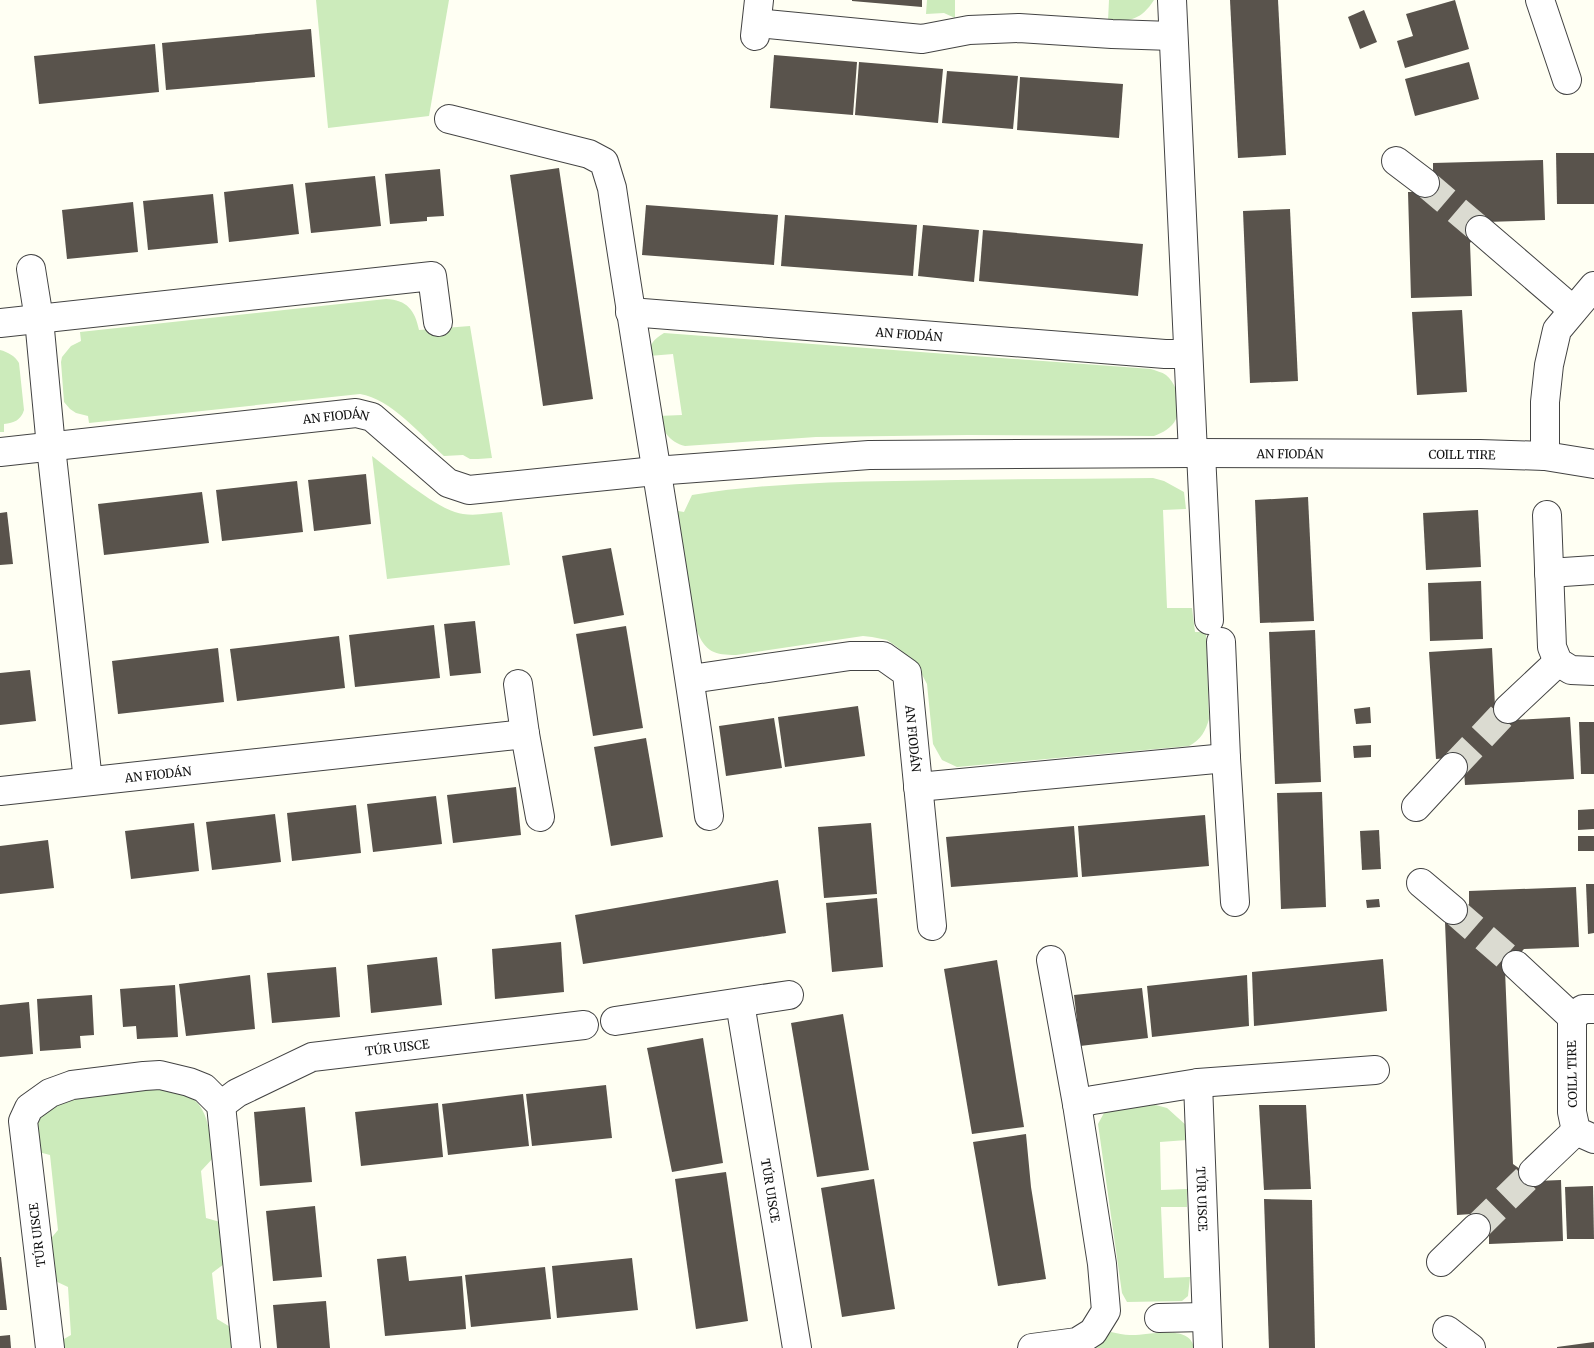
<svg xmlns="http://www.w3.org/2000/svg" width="1594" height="1348" font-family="Merriweather,serif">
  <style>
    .green { fill: #ccebbb }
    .building { fill: #59534c }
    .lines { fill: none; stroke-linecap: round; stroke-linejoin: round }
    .minor-tunnel { stroke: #dbdbd1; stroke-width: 28; stroke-dasharray: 28 14; stroke-linecap: butt }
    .minor-casing { stroke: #434343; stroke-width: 30 }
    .minor { stroke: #fff; stroke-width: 28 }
    .labels { text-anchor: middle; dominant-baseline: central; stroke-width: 5; stroke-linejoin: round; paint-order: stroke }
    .street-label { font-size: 12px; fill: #101010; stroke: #fff }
  </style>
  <rect width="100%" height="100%" fill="#fffff3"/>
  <g class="green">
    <path d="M316 0H449L429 116 328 128Z"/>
    <path d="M927 0H955V18L944 13 926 14Z"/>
    <path d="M1109 0H1154C1141 20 1131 21 1108 21Z"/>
    <path d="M386 299C407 300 415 310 419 330L470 326 492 458 478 459H470L463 455 444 456C421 435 391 399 360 394L89 423 88 416 76 413 70 409 64 402 61 362 62 357 71 346 81 341 80 332Z"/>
    <path d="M664 333 1151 369C1156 371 1162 372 1166 375 1178 385 1182 405 1176 419 1172 428 1162 433 1154 436L968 435 816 437 685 446C669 442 663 431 658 416L682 415 673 354 649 356C649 344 654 339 664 333Z"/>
    <path d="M0 350C8 352 15 356 19 363L24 410C21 420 14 423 4 424V432H0Z"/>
    <path d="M372 456C392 471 440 512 463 514 476 516 490 513 502 512L510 565 387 579Z"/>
    <path d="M1153 478 1164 481 1184 492 1186 509 1163 510 1167 608H1192L1195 632H1206L1209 719C1206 730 1201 740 1189 746L957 767 942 760 933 744 927 684 917 665 897 647 887 640 872 637 863 636 736 655C715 655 705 652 697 631L684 560 678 518V511L684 512 692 495C759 484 828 482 895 481 981 479 1067 479 1153 478Z"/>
    <path d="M160 1087C207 1093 207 1117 214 1157L201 1171 206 1218 220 1222 224 1264 212 1273 217 1319 232 1328 233 1348H55V1344L71 1335 68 1287 51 1279 48 1242 58 1230 50 1155 35 1151 34 1132 42 1115 62 1100Z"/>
    <path d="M1148 1103 1167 1108 1187 1126V1140L1160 1142 1161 1190 1187 1189V1207H1161L1164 1278 1190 1277 1188 1296 1182 1301 1127 1302 1122 1293 1098 1124 1104 1113 1113 1107Z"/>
    <path d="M1111 1332C1117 1333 1124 1335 1130 1335 1147 1336 1190 1323 1194 1348H1095Z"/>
  </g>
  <g class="building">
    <path d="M852 0H922V7L852 1Z"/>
    <path d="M1230 0H1278L1286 155 1238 158Z"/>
    <path d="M1455 0 1469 49 1405 68 1397 41 1413 36 1406 14Z"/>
    <path d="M1364 10 1377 42 1360 49 1348 17Z"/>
    <path d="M311 29 315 77 166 90 162 43Z"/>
    <path d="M155 44 159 92 39 104 34 56Z"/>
    <path d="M774 55 857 62 853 115 770 108Z"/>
    <path d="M859 62 943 69 938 123 855 115Z"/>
    <path d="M1469 62 1479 99 1415 116 1405 79Z"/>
    <path d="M947 71 1018 76 1013 129 942 123Z"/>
    <path d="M1020 77 1123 84 1119 138 1017 130Z"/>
    <path d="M1556 153H1594V204H1557Z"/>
    <path d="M1543 160 1545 220 1486 222 1470 243 1472 296 1411 298 1408 192H1417L1433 175V163Z"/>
    <path d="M559 168 593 399 543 406 510 175Z"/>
    <path d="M440 169 444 216 427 217V221L390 224 385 174Z"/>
    <path d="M375 176 381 226 311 233 305 183Z"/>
    <path d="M293 184 299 234 229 242 224 192Z"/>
    <path d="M213 194 218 243 148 250 143 201Z"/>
    <path d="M133 202 138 252 67 259 62 210Z"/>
    <path d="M646 205 778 215 774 265 642 255Z"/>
    <path d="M1290 209 1298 381 1250 383 1243 211Z"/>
    <path d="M785 215 917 225 913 276 781 266Z"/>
    <path d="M923 225 979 230 974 282 918 276Z"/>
    <path d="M983 230 1143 244 1138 296 979 281Z"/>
    <path d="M1462 310 1467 392 1417 395 1412 312Z"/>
    <path d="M366 474 371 524 314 531 308 480Z"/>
    <path d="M297 481 303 532 222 541 216 490Z"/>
    <path d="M202 492 209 543 104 555 98 504Z"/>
    <path d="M1308 497 1314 621 1260 623 1255 500Z"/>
    <path d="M1478 510 1481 567 1426 570 1423 513Z"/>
    <path d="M7 512 13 564 0 565V513Z"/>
    <path d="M611 548 624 615 574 624 562 556Z"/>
    <path d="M1481 581 1483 639 1430 641 1428 583Z"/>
    <path d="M475 621 481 673 450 676 444 624Z"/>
    <path d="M434 625 440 678 355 687 349 635Z"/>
    <path d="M626 626 643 728 593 736 576 634Z"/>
    <path d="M1315 630 1321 782 1275 784 1269 632Z"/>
    <path d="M339 636 345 688 237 701 230 649Z"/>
    <path d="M218 648 224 702 118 714 112 661Z"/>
    <path d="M1492 648 1495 706 1512 720 1570 717 1574 779 1465 785 1464 771 1449 758 1436 759 1429 652Z"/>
    <path d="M30 670 36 721 0 725V673Z"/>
    <path d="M858 706 865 756 785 767 778 717Z"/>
    <path d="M1370 707 1371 723 1356 724 1354 709Z"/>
    <path d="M774 718 782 768 726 776 719 726Z"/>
    <path d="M1579 722H1594V774H1581Z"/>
    <path d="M646 738 663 837 611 846 594 747Z"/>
    <path d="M1371 745V757L1354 758 1353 746Z"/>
    <path d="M516 787 521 835 453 843 447 795Z"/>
    <path d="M1322 792 1326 907 1281 909 1277 793Z"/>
    <path d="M436 796 442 844 373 852 367 804Z"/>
    <path d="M356 805 361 853 292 861 287 813Z"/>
    <path d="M1594 809V829L1578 830V810Z"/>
    <path d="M275 814 281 862 212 870 206 822Z"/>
    <path d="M1205 815 1209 866 1082 877 1078 826Z"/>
    <path d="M194 823 199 871 131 879 125 831Z"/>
    <path d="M871 823 877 894 824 898 818 827Z"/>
    <path d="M1074 826 1078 877 951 887 946 837Z"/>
    <path d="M1379 830 1381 869 1362 870 1360 831Z"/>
    <rect x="1578" y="836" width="16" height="15"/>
    <path d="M48 840 54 888 0 894V846Z"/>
    <path d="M778 880 786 933 583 964 575 915Z"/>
    <path d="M1586 884H1594V933L1588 934Z"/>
    <path d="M1576 887 1579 947 1524 949 1505 970 1513 1164 1537 1181 1561 1180 1563 1241 1489 1244V1229L1472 1214 1457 1215 1445 922H1452L1469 904V891Z"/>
    <path d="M877 898 883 967 832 972 826 903Z"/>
    <path d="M1379 899 1380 907 1367 908 1366 900Z"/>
    <path d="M561 942 564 992 495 999 492 949Z"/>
    <path d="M437 957 442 1005 371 1013 367 965Z"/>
    <path d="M1383 959 1387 1011 1254 1026 1252 972Z"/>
    <path d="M997 960 1024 1127 972 1134 944 969Z"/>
    <path d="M336 967 340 1017 272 1023 267 973Z"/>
    <path d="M250 975 255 1029 186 1036 179 984Z"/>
    <path d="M1247 975 1249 1026 1152 1037 1147 986Z"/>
    <path d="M175 985 178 1037 137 1039 136 1026 123 1027 120 989Z"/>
    <path d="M1142 988 1148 1038 1080 1046 1074 995Z"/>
    <path d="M92 995 94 1035 80 1036 81 1048 40 1051 37 999Z"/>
    <path d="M29 1002 33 1054 0 1057V1005Z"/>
    <path d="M843 1014 869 1170 817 1177 791 1023Z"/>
    <path d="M703 1038 723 1163 672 1172 647 1048Z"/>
    <path d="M606 1085 612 1138 532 1146 526 1094Z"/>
    <path d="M523 1094 529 1146 448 1155 442 1104Z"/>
    <path d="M438 1103 443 1157 361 1166 355 1112Z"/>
    <path d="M1259 1105H1306L1311 1189 1264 1190Z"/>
    <path d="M305 1107 312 1182 260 1186 254 1112Z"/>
    <path d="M1026 1134 1031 1187 1046 1279 998 1286 973 1142Z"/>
    <path d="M726 1172 748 1321 696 1329 675 1179Z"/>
    <path d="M874 1179 895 1309 842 1317 821 1188Z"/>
    <path d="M1593 1186 1594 1239H1567L1565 1187Z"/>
    <path d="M1264 1199 1312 1200 1315 1348H1269Z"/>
    <path d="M315 1206 322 1277 273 1281 266 1211Z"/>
    <path d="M406 1256 409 1281 462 1276 466 1329 385 1336 377 1259Z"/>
    <path d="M0 1257H1L7 1310H0Z"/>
    <path d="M632 1258 638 1310 557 1318 552 1266Z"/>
    <path d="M545 1267 551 1319 471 1327 465 1275Z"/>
    <path d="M326 1301 330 1348H277L273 1305Z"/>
    <path d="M10 1335 11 1348H0V1336Z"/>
    <path d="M1594 1342V1348H1557V1347Z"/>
  </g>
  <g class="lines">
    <g class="minor-tunnel">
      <path d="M1425 183 1480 230"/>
      <path d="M1453 767 1508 709"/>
      <path d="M1453 910 1516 965"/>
      <path d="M1476 1228 1533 1172"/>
    </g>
    <g class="minor-casing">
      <g id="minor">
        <path d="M1172 0 1193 453"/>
        <path d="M1540 0 1567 80"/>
        <path d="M757 23 922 39 969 30 1019 28 1112 34 1172 36"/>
        <path d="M755 36 759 0"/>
        <path d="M449 119 589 154 604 162 612 188C643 398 681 606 709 816"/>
        <path d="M1396 161 1425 183"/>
        <path d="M1480 230 1573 310"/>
        <path d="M31 269 39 319 51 447 88 781"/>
        <path id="s1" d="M630 312 1165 354H1188"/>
        <path d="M0 323 432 276 438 322"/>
        <path id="s2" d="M0 452 356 413 372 417 448 483 469 490 655 471 869 455 1193 453 1480 454 1545 456 1594 464"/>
        <path d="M1201 453 1209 620"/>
        <path d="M1545 456V402L1549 365 1557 330 1594 286"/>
        <path d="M1547 515 1552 647 1558 662 1571 670 1594 671"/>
        <path d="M1549 573 1594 570"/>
        <path d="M1221 642 1226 758 1235 902"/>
        <path id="s3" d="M691 679 850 656H883L907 673 932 926"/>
        <path d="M518 684 525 734 540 817"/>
        <path d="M1508 709 1558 662"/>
        <path d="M918 787 1226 758"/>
        <path id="s4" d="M0 791 525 734"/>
        <path d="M1416 807 1453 767"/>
        <path d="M1421 883 1453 910"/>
        <path d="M1516 965 1572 1017"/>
        <path id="s5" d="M740 1003 797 1348"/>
        <path d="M1594 1009H1583L1572 1017V1112L1576 1131 1594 1139"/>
        <path d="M615 1021 789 995"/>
        <path id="s6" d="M1198 1083 1208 1348"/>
        <path d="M1077 1104 1093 1100 1198 1083 1375 1070"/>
        <path id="s7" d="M221 1105 237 1093 312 1057 584 1025"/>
        <path d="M1533 1172 1576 1131"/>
        <path d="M1441 1262 1476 1228"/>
        <path d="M1159 1318 1205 1317"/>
        <path d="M1447 1330 1471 1348"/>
        <path d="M50 1348 23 1121 29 1108 50 1093 72 1085 144 1076 160 1075 189 1082 204 1088 221 1105 246 1348"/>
        <path d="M1032 1348 1077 1342 1093 1332 1106 1311 1102 1264 1077 1104 1051 960"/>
      </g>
    </g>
    <use href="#minor" class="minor"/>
  </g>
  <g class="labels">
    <g class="street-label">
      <text stroke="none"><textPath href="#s1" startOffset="280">AN FIODÁN</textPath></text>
      <text stroke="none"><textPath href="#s2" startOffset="338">AN FIODÁN</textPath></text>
      <text stroke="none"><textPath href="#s2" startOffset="1320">AN FIODÁN</textPath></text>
      <text stroke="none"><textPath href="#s2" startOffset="1492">COILL TIRE</textPath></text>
      <text stroke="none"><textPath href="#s3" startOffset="289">AN FIODÁN</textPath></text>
      <text stroke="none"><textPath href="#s4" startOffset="159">AN FIODÁN</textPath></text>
      <text stroke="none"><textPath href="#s7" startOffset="189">TÚR UISCE</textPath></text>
      <text transform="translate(1572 1074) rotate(-91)">COILL TIRE</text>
      <text stroke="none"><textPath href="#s5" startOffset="190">TÚR UISCE</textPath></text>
      <text stroke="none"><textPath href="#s6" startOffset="116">TÚR UISCE</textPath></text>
      <text transform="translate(37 1235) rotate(-97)">TÚR UISCE</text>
    </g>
  </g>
</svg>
